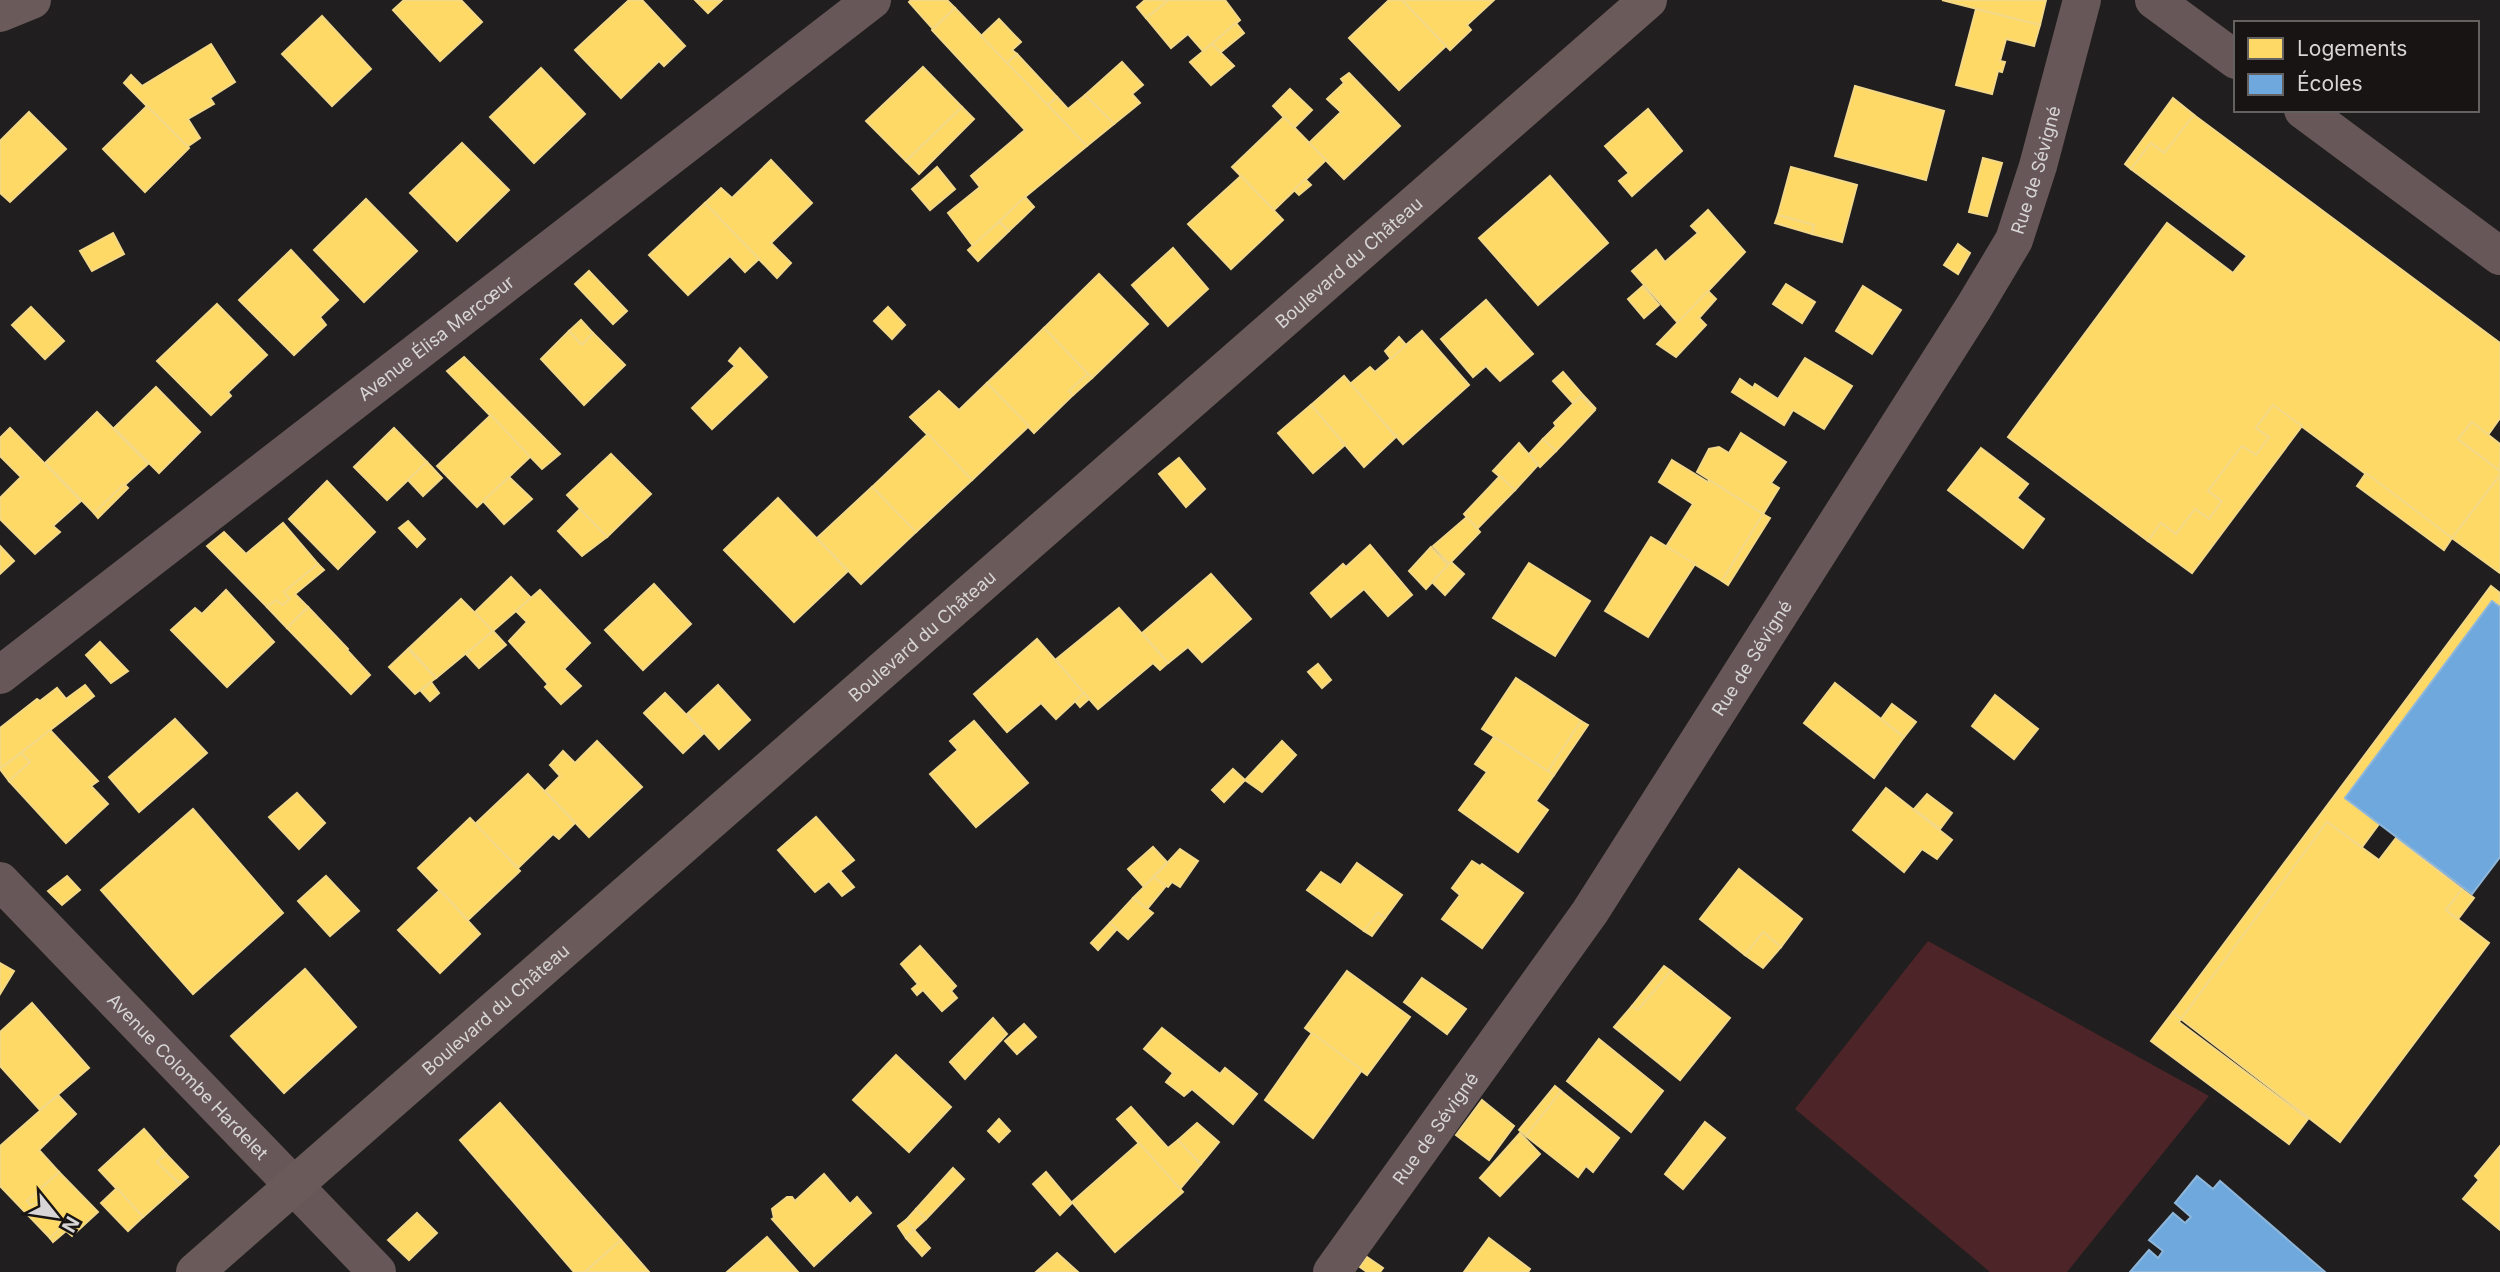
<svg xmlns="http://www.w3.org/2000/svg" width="2500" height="1272" font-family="Inter,sans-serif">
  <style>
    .green { fill: #4d2529 }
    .homes { fill: #ffd966; stroke: #f3d887; stroke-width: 2 }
    .schools { fill: #6fa8dc; stroke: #8eb6da; stroke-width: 2 }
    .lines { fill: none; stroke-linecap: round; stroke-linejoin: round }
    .street { stroke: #675758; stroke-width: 38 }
    .secondary { stroke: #6b5a5a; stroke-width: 38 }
    .labels { text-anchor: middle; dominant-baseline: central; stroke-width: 7; stroke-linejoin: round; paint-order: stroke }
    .street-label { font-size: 18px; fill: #d7d5d5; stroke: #181414 }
  </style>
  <rect width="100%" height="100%" fill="#201e1e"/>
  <path class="green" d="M1928 941 2209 1096 2067 1272H1990L1795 1109Z"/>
  <g class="homes">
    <path d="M404 0H461L482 22 440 61 393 10Z"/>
    <path d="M629 0H642L685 46 664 66 659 61 621 98 575 50Z"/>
    <path d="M695 0H722L708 13Z"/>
    <path d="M911 0H947L955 8 933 29 909 2Z"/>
    <path d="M1145 0H1169L1146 18 1137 7Z"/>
    <path d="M1169 0H1225L1240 20 1203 51 1188 34 1171 48 1146 18Z"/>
    <path d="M1389 0H1402L1446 46 1399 90 1349 38Z"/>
    <path d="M1402 0H1494L1467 25 1471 30 1450 50Z"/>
    <path d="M1942 0H2046L2040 25Z"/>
    <path d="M955 8 1087 146 1025 197 973 246 948 213 980 187 971 176 1025 130 932 30Z"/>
    <path d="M1976 9 2040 25 2034 46 2006 39 2000 61 2005 62 2002 72 1998 71 1992 94 1956 85Z"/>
    <path d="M322 16 371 69 332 106 282 54Z"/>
    <path d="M999 19 1021 42 1012 50 1017 54 1007 63 981 36Z"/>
    <path d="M1236 23 1244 33 1221 52 1212 44Z"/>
    <path d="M211 44 235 82 210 98 214 104 188 119 200 138 187 147 124 83 131 75 142 86Z"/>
    <path d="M1212 44 1234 66 1211 85 1190 62Z"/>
    <path d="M1017 54 1057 97 1048 105 1007 63Z"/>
    <path d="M1122 62 1143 85 1132 94 1140 103 1114 124 1085 95Z"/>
    <path d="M923 67 962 107 906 161 866 121Z"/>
    <path d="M541 68 585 114 534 163 490 117Z"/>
    <path d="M1349 73 1400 126 1344 179 1309 143 1341 112 1327 99 1344 83 1341 79Z"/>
    <path d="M1855 86 1944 111 1926 180 1835 156Z"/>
    <path d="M1290 89 1312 110 1294 128 1273 106Z"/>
    <path d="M1085 95 1114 124 1087 146 1048 105 1057 97 1068 109Z"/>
    <path d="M2173 98 2194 115 2164 153 2151 143 2131 169 2125 164Z"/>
    <path d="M147 106 189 148 145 192 103 149Z"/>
    <path d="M962 107 974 119 919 174 906 161Z"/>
    <path d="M1648 109 1682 151 1632 196 1619 181 1629 173 1605 146Z"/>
    <path d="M29 112 66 149 10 202 0 193V141Z"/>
    <path d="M2194 115 2500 343V418L2488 435 2472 422 2458 439 2500 471V475L2452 538 2273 405 2256 428 2269 437 2256 455 2242 446 2208 491 2222 501 2209 519 2195 509 2176 534 2161 523 2148 541 2008 437 2167 223 2233 273 2247 256 2131 169 2151 143 2164 153Z"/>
    <path d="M1284 117 1326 160 1274 210 1232 167Z"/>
    <path d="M462 143 509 190 457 241 410 193Z"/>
    <path d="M1983 158 2002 163 1987 216 1969 212Z"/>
    <path d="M771 160 812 203 771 243 791 263 777 278 705 203 721 188 732 198Z"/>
    <path d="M937 167 955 189 930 210 912 189Z"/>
    <path d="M1791 167 1857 185 1842 242 1812 234 1814 225 1778 215Z"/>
    <path d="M1241 176 1283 220 1231 269 1188 224Z"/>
    <path d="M1550 176 1608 243 1538 305 1479 238Z"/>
    <path d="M1305 179 1311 185 1299 195 1294 190Z"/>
    <path d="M1025 197 1034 207 1009 231 999 222Z"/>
    <path d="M366 199 417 251 364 302 314 250Z"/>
    <path d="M705 203 759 259 745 272 730 256 688 295 649 255Z"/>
    <path d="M1708 210 1745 252 1678 323 1632 271 1656 250 1665 262 1698 233 1691 226Z"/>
    <path d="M1778 215 1814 225 1812 234 1775 223Z"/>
    <path d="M999 222 1009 231 978 261 968 250Z"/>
    <path d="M113 233 124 254 92 271 80 251Z"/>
    <path d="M1958 244 1970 253 1958 274 1944 265Z"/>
    <path d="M1173 248 1208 289 1168 326 1132 285Z"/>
    <path d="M291 250 338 300 320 317 326 325 294 355 239 300Z"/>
    <path d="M589 271 627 311 613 324 575 284Z"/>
    <path d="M1099 274 1148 324 1092 378 1044 328Z"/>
    <path d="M1786 284 1815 302 1802 323 1773 304Z"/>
    <path d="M1643 286 1659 305 1644 318 1628 299Z"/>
    <path d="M1863 286 1901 310 1872 354 1836 331Z"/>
    <path d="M1708 291 1716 299 1699 318 1706 325 1676 357 1657 344Z"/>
    <path d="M1486 300 1533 354 1500 381 1486 366 1473 377 1441 339Z"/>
    <path d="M217 304 267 355 228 392 231 396 211 415 157 361Z"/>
    <path d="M31 307 64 341 45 359 12 325Z"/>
    <path d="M888 307 905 325 892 339 874 321Z"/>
    <path d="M581 320 593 333 582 345 569 331Z"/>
    <path d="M1044 328 1088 374 1069 391 1073 395 1034 433 987 383Z"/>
    <path d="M569 331 582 345 593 333 625 365 584 405 541 359Z"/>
    <path d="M1422 331 1469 385 1403 444 1350 384 1370 367 1375 372Z"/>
    <path d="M1399 337 1406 345 1391 359 1385 351Z"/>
    <path d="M740 348 767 377 712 429 692 408 735 366 729 361Z"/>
    <path d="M464 357 560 454 542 469 447 371Z"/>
    <path d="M1805 358 1852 386 1824 429 1793 410 1784 425 1732 392 1740 379 1753 388 1755 384 1778 399Z"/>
    <path d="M1563 372 1582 394 1596 409 1581 396 1573 403 1553 381Z"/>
    <path d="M1088 374 1092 378 1073 395 1069 391Z"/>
    <path d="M1344 376 1396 437 1364 467 1311 405Z"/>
    <path d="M987 383 1029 426 972 480 910 417 939 391 959 410Z"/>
    <path d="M156 387 200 432 159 473 114 428Z"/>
    <path d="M1581 396 1595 410 1556 451 1543 439 1556 426 1554 423Z"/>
    <path d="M1311 405 1345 445 1313 473 1278 433Z"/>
    <path d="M2273 405 2302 426 2192 573 2148 541 2161 523 2176 534 2195 509 2209 519 2222 501 2208 491 2242 446 2256 455 2269 437 2256 428Z"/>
    <path d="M97 412 148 464 94 513 45 463Z"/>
    <path d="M491 415 530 457 477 507 437 466Z"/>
    <path d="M2472 422 2500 444V471L2458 439Z"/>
    <path d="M10 428 81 501 53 526 60 532 35 554 0 519V498L21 477 0 456V438Z"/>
    <path d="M394 428 427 462 387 500 354 467Z"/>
    <path d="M1741 433 1786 462 1771 483 1779 488 1763 514 1697 472 1709 449 1719 447 1729 453Z"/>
    <path d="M928 434 972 480 916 532 872 487Z"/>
    <path d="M1543 439 1556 451 1540 467 1529 454Z"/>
    <path d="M1519 443 1538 465 1515 490 1493 471Z"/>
    <path d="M1981 448 2028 484 2017 498 2044 519 2023 548 1948 490Z"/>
    <path d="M611 454 651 494 607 537 567 495Z"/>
    <path d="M1179 458 1205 489 1186 507 1159 474Z"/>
    <path d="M1672 460 1708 482 1709 480 1763 514 1722 581 1666 547 1693 504 1659 482Z"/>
    <path d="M427 462 442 478 423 496 408 480Z"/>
    <path d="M2366 473 2452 538 2444 550 2357 486Z"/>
    <path d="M2500 475V573L2452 538Z"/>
    <path d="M1500 476 1515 490 1477 529 1464 514Z"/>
    <path d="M509 477 532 499 504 524 483 501Z"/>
    <path d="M327 481 375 532 338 569 289 519Z"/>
    <path d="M124 484 128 488 98 518 94 513Z"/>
    <path d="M872 487 916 532 861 584 817 538Z"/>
    <path d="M778 498 848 571 794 622 724 550Z"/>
    <path d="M580 509 607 537 582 556 558 531Z"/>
    <path d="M1763 514 1770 518 1728 585 1722 581Z"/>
    <path d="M1467 517 1480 532 1449 564 1433 546Z"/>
    <path d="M408 521 425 539 417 547 399 528Z"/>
    <path d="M283 523 318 564 284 592 290 599 282 605 276 600 267 607 207 546 224 532 246 554Z"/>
    <path d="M1651 537 1695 564 1648 637 1605 611Z"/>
    <path d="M1370 545 1412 595 1388 616 1364 589 1331 617 1311 593 1343 564 1346 567Z"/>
    <path d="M0 546 14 561 0 574Z"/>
    <path d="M1431 547 1448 565 1426 589 1409 571Z"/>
    <path d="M1451 562 1464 574 1445 595 1432 582Z"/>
    <path d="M1529 563 1590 601 1555 656 1493 618Z"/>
    <path d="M318 564 324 570 295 594 308 607 287 628 267 607 276 600 282 605 290 599 284 592Z"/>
    <path d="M1211 574 1251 619 1202 662 1188 647 1168 663 1142 633Z"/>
    <path d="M511 577 531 598 493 631 474 613Z"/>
    <path d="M654 584 691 624 643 670 605 630Z"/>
    <path d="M2491 586 2500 593V607L2492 601 2345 798 2379 824 2362 847 2327 822 2181 1019 2173 1012Z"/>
    <path d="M226 590 274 642 227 687 171 630 195 608 202 614Z"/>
    <path d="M540 590 590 643 564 669 581 686 561 704 545 687 548 684 509 641 527 622 516 611Z"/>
    <path d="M461 599 493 631 436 678 409 648Z"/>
    <path d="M308 607 348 649 347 650 370 675 351 694 287 628Z"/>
    <path d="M1119 608 1168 663 1160 670 1153 663 1098 709 1055 660Z"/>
    <path d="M493 631 506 645 479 668 466 654Z"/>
    <path d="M1037 639 1084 693 1056 719 1041 703 1007 732 974 694Z"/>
    <path d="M100 642 128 671 111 683 86 655Z"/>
    <path d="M408 649 436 678 415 694 389 667Z"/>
    <path d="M1318 664 1331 680 1322 688 1308 672Z"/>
    <path d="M1516 678 1581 721 1548 771 1482 729Z"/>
    <path d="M431 682 439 693 430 701 421 691Z"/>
    <path d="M1835 683 1904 737 1874 778 1804 723Z"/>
    <path d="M85 685 94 696 0 769V728L37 699 40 701 57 688 66 699Z"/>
    <path d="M718 685 750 720 719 749 687 714Z"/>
    <path d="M665 693 704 733 683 753 644 713Z"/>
    <path d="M1084 693 1089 699 1080 707 1075 701Z"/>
    <path d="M1995 695 2038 729 2014 759 1972 726Z"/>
    <path d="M1892 704 1916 722 1904 737 1881 719Z"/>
    <path d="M175 719 207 753 139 812 109 777Z"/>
    <path d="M974 721 1028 783 976 827 930 774 958 750 950 741Z"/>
    <path d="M1581 721 1588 725 1554 775 1548 771Z"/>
    <path d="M50 730 98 781 91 786 108 804 66 843 9 781 30 762 21 753Z"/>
    <path d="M1494 737 1554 775 1536 801 1548 810 1518 852 1459 810 1487 772 1475 764Z"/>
    <path d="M597 741 642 787 589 837 545 791 560 776 550 765 563 751 575 763Z"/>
    <path d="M1282 741 1296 755 1262 792 1245 780Z"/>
    <path d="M21 753 30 762 9 781 0 769Z"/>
    <path d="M1233 769 1245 780 1224 802 1212 790Z"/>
    <path d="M528 774 575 823 559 839 553 834 518 868 475 824Z"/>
    <path d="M1886 788 1952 840 1937 859 1922 849 1904 872 1853 830Z"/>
    <path d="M297 793 325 823 299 849 269 817Z"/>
    <path d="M1927 794 1952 813 1940 829 1914 809Z"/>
    <path d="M193 809 283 913 193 994 101 890Z"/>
    <path d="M816 817 854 860 840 871 854 887 842 896 829 881 815 892 778 850Z"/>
    <path d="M470 818 520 871 468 920 418 868Z"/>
    <path d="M2327 822 2379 860 2396 838 2462 889 2446 910 2489 943 2340 1142 2181 1019Z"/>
    <path d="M1153 847 1167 862 1144 887 1128 869Z"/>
    <path d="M1180 849 1198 861 1180 887 1172 882 1168 887 1154 877Z"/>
    <path d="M1472 861 1480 866 1482 864 1523 893 1482 948 1442 919 1460 895 1452 888Z"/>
    <path d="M1357 863 1402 895 1385 918 1378 913 1364 931 1307 890 1321 872 1341 885Z"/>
    <path d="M1739 869 1802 919 1781 947 1763 932 1745 955 1700 919Z"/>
    <path d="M67 876 80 890 62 905 48 891Z"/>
    <path d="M326 876 359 911 330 936 298 901Z"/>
    <path d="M1154 877 1166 886 1147 909 1133 898Z"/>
    <path d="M2462 889 2474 898 2458 919 2446 910Z"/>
    <path d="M440 890 480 934 440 973 398 930Z"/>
    <path d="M1133 898 1153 913 1128 939 1110 923Z"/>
    <path d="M1378 913 1385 918 1372 936 1364 931Z"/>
    <path d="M1110 923 1117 929 1098 950 1091 943Z"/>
    <path d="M1763 932 1781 947 1763 968 1745 955Z"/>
    <path d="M920 946 956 986 951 991 957 998 942 1011 923 990 917 995 912 989 918 984 901 964Z"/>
    <path d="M0 963 14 971 0 994Z"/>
    <path d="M1664 966 1671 971 1638 1010 1632 1006Z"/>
    <path d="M305 969 356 1027 284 1093 231 1036Z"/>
    <path d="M1347 971 1410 1017 1367 1075 1305 1028Z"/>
    <path d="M1671 971 1730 1018 1680 1080 1614 1027 1632 1006 1638 1010Z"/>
    <path d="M1422 978 1466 1009 1447 1034 1404 1002Z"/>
    <path d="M32 1003 89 1068 40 1110 0 1066V1032Z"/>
    <path d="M2173 1012 2181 1019 2179 1022 2308 1119 2289 1144 2151 1041Z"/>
    <path d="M993 1018 1007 1034 965 1079 950 1062Z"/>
    <path d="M1024 1024 1036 1037 1017 1054 1005 1041Z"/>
    <path d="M1162 1028 1220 1074 1225 1068 1257 1094 1233 1124 1192 1089 1184 1096 1166 1082 1173 1073 1144 1049Z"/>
    <path d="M1312 1033 1362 1070 1313 1138 1265 1100Z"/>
    <path d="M1599 1039 1663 1091 1631 1132 1567 1081Z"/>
    <path d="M896 1055 951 1107 909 1152 853 1100Z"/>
    <path d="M1555 1086 1561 1091 1526 1136 1519 1130Z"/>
    <path d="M1561 1091 1619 1138 1593 1172 1586 1166 1578 1177 1526 1136Z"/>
    <path d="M58 1095 76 1114 39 1150 59 1172 27 1201 31 1206 40 1200 63 1226 50 1238 0 1186V1146Z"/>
    <path d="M1482 1100 1514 1126 1489 1160 1456 1135Z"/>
    <path d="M500 1103 621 1240 585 1272H574L460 1140Z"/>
    <path d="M1131 1107 1168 1148 1178 1140 1201 1164 1180 1189 1117 1119Z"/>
    <path d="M999 1119 1010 1131 999 1142 988 1131Z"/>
    <path d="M1705 1122 1725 1138 1683 1189 1665 1174Z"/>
    <path d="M1197 1123 1219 1142 1201 1164 1178 1140Z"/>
    <path d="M144 1129 166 1154 157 1162 180 1184 143 1217 99 1170Z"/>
    <path d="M1520 1133 1540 1154 1500 1196 1480 1178Z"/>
    <path d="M1139 1143 1183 1192 1115 1252 1072 1202Z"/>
    <path d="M2500 1146V1230L2463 1199 2479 1180 2475 1176Z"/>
    <path d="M166 1154 188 1177 180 1184 157 1162Z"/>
    <path d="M953 1168 964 1179 926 1219 916 1209Z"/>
    <path d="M59 1172 98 1212 72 1236 66 1231 53 1242 50 1238 63 1226 40 1200 31 1206 27 1201Z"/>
    <path d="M1046 1172 1072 1203 1060 1215 1033 1184Z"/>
    <path d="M824 1174 850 1204 857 1197 871 1213 814 1266 772 1219 774 1218 772 1209 787 1197H792L795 1201Z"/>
    <path d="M117 1188 143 1217 128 1231 101 1203Z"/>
    <path d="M916 1209 926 1219 914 1230 906 1220Z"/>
    <path d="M417 1213 437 1233 409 1260 388 1240Z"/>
    <path d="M906 1220 914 1230 906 1238 898 1226Z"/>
    <path d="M914 1230 930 1248 922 1256 906 1238Z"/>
    <path d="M767 1237 798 1272H727Z"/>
    <path d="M1489 1238 1530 1269 1528 1272H1464Z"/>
    <path d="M621 1240 649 1272H585Z"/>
    <path d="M1057 1253 1078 1272H1036Z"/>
    <path d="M1367 1257 1383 1268 1380 1272H1367L1360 1267Z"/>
  </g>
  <g class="schools">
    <path d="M2492 601 2500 607V857L2472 894 2345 798Z"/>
    <path d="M2197 1176 2213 1189 2220 1181 2325 1272H2130L2149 1250 2158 1258 2163 1251 2149 1240 2173 1213 2185 1223 2191 1217 2175 1203Z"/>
  </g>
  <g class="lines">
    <g class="street">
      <path d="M2154 0 2236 60"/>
      <path d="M2303 110 2500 256"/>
      <path id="s1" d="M0 675 872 0"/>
      <path id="s2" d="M0 881 377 1272"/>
      <path id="s3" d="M1332 1272 1590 912 1974 307 2014 240 2038 166 2082 0"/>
    </g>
    <g class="secondary">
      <path d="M0 13 32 0"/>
      <path id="s4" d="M195 1272 1648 0"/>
    </g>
  </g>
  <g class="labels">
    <g class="street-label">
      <text stroke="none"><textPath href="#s3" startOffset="1311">Rue de Sévigné</textPath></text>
      <text stroke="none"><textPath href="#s4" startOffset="1533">Boulevard du Château</textPath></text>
      <text stroke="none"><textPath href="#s1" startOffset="551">Avenue Élisa Mercœur</textPath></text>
      <text stroke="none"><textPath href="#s4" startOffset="966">Boulevard du Château</textPath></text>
      <text stroke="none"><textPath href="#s3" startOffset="744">Rue de Sévigné</textPath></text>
      <text stroke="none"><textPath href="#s4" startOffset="399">Boulevard du Château</textPath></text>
      <text stroke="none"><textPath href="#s2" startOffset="271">Avenue Colombe Hardelet</textPath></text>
      <text stroke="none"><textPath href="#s3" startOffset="177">Rue de Sévigné</textPath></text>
    </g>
  </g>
  <rect x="2234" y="21" width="245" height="91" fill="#181414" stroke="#646161" stroke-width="2"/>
  <rect x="2248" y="38" width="35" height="21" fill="#ffd966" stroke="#646161" stroke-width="2"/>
  <text x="2297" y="56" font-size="21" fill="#d7d5d5">Logements</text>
  <rect x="2248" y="74" width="35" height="21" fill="#6fa8dc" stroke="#646161" stroke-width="2"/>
  <text x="2297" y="91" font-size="21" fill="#d7d5d5">Écoles</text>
  <g transform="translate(56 1216) rotate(120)" stroke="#181414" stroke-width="5" paint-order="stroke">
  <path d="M0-5L12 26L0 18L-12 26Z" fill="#d7d5d5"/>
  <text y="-10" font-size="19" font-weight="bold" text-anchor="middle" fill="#d7d5d5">N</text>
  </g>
</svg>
